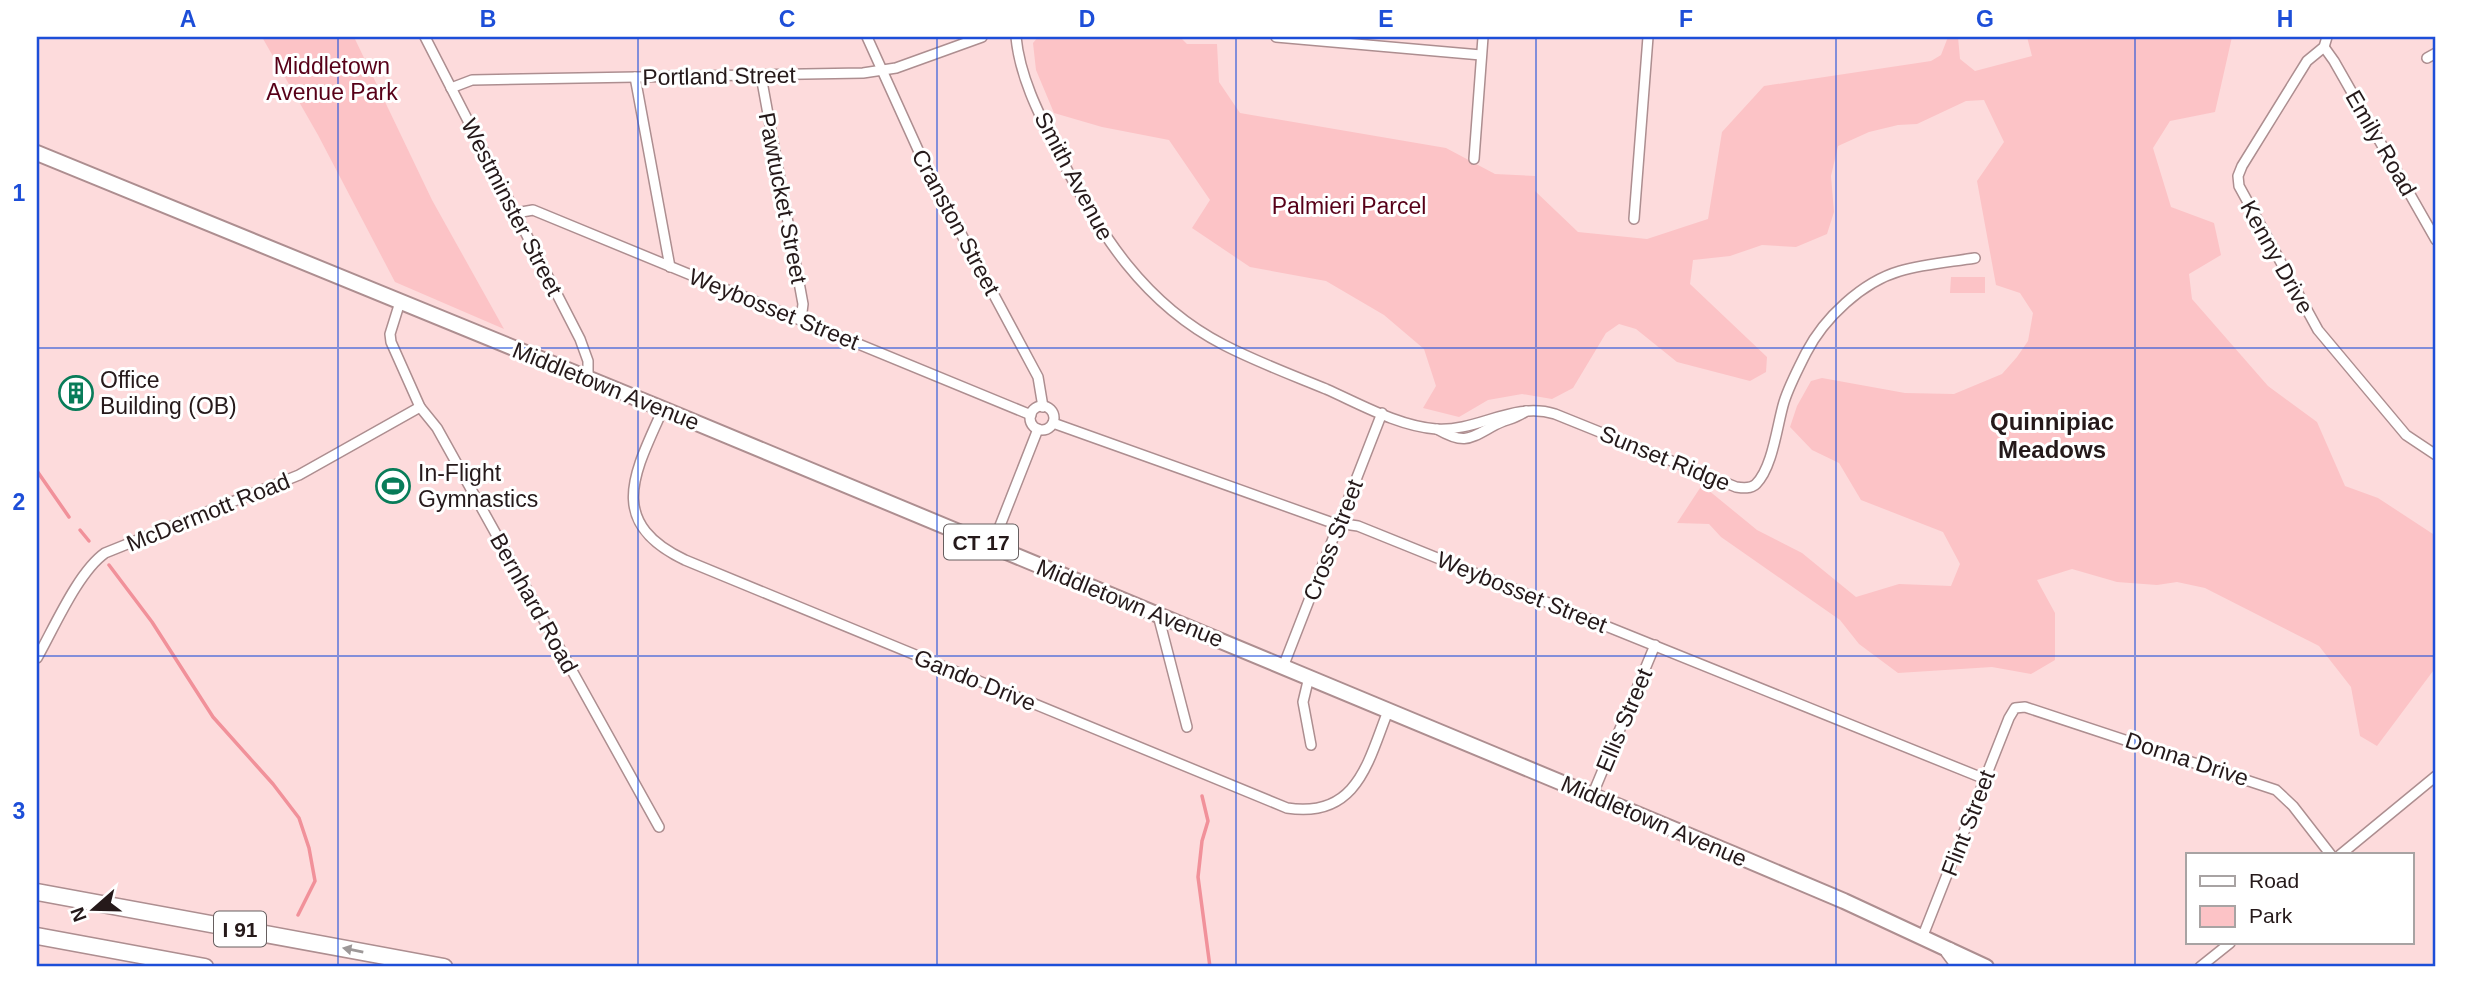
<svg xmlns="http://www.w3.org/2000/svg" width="2473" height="1004" font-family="Arial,sans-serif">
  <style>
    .green { fill: #fcc3c6 }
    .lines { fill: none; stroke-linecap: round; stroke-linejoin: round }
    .stream { stroke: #f1919a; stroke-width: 3.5 }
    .minor-casing { stroke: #ad8e90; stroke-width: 12 }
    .primary-casing { stroke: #ad8e90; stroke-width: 18 }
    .motorway-casing { stroke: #ad8e90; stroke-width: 19 }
    .minor { stroke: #fff; stroke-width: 9 }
    .primary { stroke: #fff; stroke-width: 14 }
    .motorway { stroke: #fff; stroke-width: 16 }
    .oneway { fill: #9d9898 }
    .grid { fill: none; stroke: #1d4ed8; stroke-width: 2; stroke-opacity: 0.55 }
    .labels { text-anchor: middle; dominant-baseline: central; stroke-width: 6; stroke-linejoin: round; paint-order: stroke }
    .shield { fill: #fff; stroke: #665e5f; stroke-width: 2 }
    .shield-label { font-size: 21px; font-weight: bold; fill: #25191a }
    .park-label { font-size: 23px; fill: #570018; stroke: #fff }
    .street-label { font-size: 23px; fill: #25191a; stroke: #fff }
    .poi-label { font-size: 23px; fill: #25191a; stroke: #fff; text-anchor: start }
    .neighbourhood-label { font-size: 24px; font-weight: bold; fill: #25191a; stroke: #fff }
    .neatline { fill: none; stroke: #1d4ed8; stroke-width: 2.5 }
    .grid-label { font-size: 23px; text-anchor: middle; font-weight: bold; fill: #1d4ed8 }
  </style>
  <rect width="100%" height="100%" fill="#fddbdc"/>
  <g class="green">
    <path d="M262 37H354L432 200 504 329 395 282 318 135Z"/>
    <path d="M1038 37 1182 39 1187 44H1217L1219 82 1240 113 1446 148 1495 174 1535 176V191L1578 232 1647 239 1708 219 1722 132 1764 86 1931 61 1941 55 1948 37H1958L1960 59 1975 71 2032 56 2027 37H2232L2215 112 2170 121 2153 148 2171 207 2214 223 2221 255 2189 274 2192 299 2268 386 2317 422 2345 486 2378 498 2436 536V667L2377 746 2360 736 2351 687 2319 646 2205 588 2177 582 2157 585 2117 582 2072 569 2037 580 2055 613V660L2031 674 1992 667 1898 673 1859 644 1840 620 1721 537 1709 524 1677 523 1702 485 1757 530 1802 553 1856 597 1899 584 1951 586 1960 564 1943 532 1861 500 1839 463 1812 450 1790 427 1797 406 1811 381 1822 378 1905 393 1954 394 2002 374 2017 357 2028 341 2033 313 2020 293 1996 285 1977 181 2004 142 1984 100 1966 101 1917 124 1898 125 1869 132 1838 146 1831 176 1834 212 1827 234 1796 247 1762 245 1730 256 1693 260 1690 284 1767 357 1766 372 1750 381 1677 362 1636 329 1619 324 1606 333 1573 388 1552 399 1522 394 1488 400 1459 417 1423 408 1436 386 1424 349 1384 315 1326 281 1250 267 1192 228 1210 200 1169 140 1102 127 1054 113 1036 70 1033 43Z"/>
    <path d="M1951 277H1985V293H1950Z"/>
  </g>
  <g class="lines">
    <g class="stream">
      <path d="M37 471 69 517"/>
      <path d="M80 530 89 541"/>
      <path d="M109 565 152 622 213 717 273 784 299 818 309 848 315 881 298 915"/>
      <path d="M1202 796 1208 821 1202 841 1198 877 1210 967"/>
    </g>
    <g class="minor-casing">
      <g id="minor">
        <path d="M425 37 580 339 588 361V379"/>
        <path d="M867 37 929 174 1038 377 1043 407"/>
        <path d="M1016 37C1020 79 1041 118 1060 156 1099 233 1144 304 1224 345 1257 362 1292 375 1326 389 1360 404 1398 426 1436 429 1478 432 1513 401 1555 414L1736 487C1743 488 1751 489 1756 484 1773 467 1777 425 1784 402 1789 386 1798 369 1806 353 1824 318 1862 282 1900 271 1924 264 1950 262 1975 258"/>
        <path d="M1276 37 1481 55"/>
        <path d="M2327 37 2324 47 2307 61 2242 166 2238 176 2239 186 2318 330 2406 435 2436 455"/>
        <path d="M2324 47 2334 61 2436 240"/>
        <path d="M2427 58 2436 53"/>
        <path d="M761 76 803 304 801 320"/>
        <path d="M635 77 670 267"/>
        <path d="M451 88 472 80 863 73 896 68 982 37"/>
        <path d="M1474 159 1483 37"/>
        <path d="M516 213 533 210 1031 415"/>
        <path d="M1634 219 1648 37"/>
        <path d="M400 302 390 334 391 342 420 407 437 428 659 827"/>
        <circle cx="1042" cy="418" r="12"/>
        <path d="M663 409C635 472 605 522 685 560L1287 808C1357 819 1368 762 1388 711"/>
        <path d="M1053 423 1330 522 1358 526C1566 612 1776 694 1985 779"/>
        <path d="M1437 429C1465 445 1469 439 1495 425 1506 419 1516 419 1526 411"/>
        <path d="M992 546 1038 429"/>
        <path d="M1158 615 1187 727"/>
        <path d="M37 658C54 628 78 572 105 553L299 475 420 407"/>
        <path d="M1283 667 1382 413"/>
        <path d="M1309 677 1303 702 1311 745"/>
        <path d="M1592 796 1655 645"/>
        <path d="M2340 855 2436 776"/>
        <path d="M1922 938 2009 718 2015 708 2025 707 2276 790 2293 806 2331 855"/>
        <path d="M2200 967 2230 943"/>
      </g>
    </g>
    <g class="primary-casing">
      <path id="primary" d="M37 153 663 409 1733 854 1844 901 1986 967"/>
    </g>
    <g class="motorway-casing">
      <g id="motorway">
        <path d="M37 892 444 967"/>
        <path d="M37 936 205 967"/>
        <path d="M1949 951 1961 967"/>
      </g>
    </g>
    <use href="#minor" class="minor"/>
    <use href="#primary" class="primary"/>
    <use href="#motorway" class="motorway"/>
  </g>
  <defs><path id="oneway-solid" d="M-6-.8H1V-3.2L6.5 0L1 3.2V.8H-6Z" transform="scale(1.75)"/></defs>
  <use class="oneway" href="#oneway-solid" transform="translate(353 950) rotate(-169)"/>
  <path class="grid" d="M338 37V967M638 37V967M937 37V967M1236 37V967M1536 37V967M1836 37V967M2135 37V967M37 348H2436M37 656H2436"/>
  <defs>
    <g id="building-ring" transform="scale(1.75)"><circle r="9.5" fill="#fff" stroke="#087c59" stroke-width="1.5"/><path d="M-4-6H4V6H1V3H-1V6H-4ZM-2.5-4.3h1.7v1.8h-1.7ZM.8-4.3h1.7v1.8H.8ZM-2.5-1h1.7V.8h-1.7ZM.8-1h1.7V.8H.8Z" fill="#087c59"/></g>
    <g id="stadium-ring" transform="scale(1.75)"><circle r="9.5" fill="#fff" stroke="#087c59" stroke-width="1.5"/><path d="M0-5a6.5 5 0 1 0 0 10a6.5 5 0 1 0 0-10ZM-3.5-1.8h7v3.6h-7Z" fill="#087c59"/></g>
  </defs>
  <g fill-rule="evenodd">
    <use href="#building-ring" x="76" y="393"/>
    <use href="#stadium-ring" x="393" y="486"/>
  </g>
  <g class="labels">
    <g class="shield">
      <rect x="944" y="524.5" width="74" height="35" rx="5"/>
      <rect x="214" y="911.5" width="52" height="35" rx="5"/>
    </g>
    <g class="shield-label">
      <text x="981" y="542">CT 17</text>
      <text x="240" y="929">I 91</text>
    </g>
    <g class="park-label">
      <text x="332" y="66">Middletown<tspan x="332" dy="26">Avenue Park</tspan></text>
      <text x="1349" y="206">Palmieri Parcel</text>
    </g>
    <g class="street-label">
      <text transform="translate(719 76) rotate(-1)">Portland Street</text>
      <text transform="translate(2381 143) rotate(60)">Emily Road</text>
      <text transform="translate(1074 176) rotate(62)">Smith Avenue</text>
      <text transform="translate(783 198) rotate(79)">Pawtucket Street</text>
      <text transform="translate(512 207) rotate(63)">Westminster Street</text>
      <text transform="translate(956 222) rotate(62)">Cranston Street</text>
      <text transform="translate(2277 257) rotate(61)">Kenny Drive</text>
      <text transform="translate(774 309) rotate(22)">Weybosset Street</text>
      <text transform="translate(606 386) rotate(22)">Middletown Avenue</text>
      <text transform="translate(1665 458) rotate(22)">Sunset Ridge</text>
      <text transform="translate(208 512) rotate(-22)">McDermott Road</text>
      <text transform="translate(1333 540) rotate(-69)">Cross Street</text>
      <text transform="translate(1522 592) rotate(22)">Weybosset Street</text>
      <text transform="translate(534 603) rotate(61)">Bernhard Road</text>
      <text transform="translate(1130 603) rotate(22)">Middletown Avenue</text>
      <text transform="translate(975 680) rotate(22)">Gando Drive</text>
      <text transform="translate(1624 720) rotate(-67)">Ellis Street</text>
      <text transform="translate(2187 759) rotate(18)">Donna Drive</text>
      <text transform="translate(1654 821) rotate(23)">Middletown Avenue</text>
      <text transform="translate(1968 823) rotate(-69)">Flint Street</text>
    </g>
    <g class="poi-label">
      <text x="100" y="380">Office<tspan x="100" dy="26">Building (OB)</tspan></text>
      <text x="418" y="473">In-Flight<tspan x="418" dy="26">Gymnastics</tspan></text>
    </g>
    <g class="neighbourhood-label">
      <text x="2052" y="421">Quinnipiac<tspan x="2052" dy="28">Meadows</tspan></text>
    </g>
  </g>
  <rect width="2473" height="1004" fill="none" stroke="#ffffff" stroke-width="77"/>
  <rect x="2186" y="853" width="228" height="91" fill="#ffffff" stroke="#a8a3a3" stroke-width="2"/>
  <rect x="2200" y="876" width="35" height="10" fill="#ffffff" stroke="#a8a3a3" stroke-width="2"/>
  <text x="2249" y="888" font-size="21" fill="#25191a">Road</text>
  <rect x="2200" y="906" width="35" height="21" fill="#fcc3c6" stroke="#a8a3a3" stroke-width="2"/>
  <text x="2249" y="923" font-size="21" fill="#25191a">Park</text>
  <g transform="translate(94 909) rotate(250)" stroke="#ffffff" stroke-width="5" paint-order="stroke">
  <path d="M0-5L12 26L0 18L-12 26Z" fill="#25191a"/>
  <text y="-10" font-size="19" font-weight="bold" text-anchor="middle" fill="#25191a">N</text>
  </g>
  <rect x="38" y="38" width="2396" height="927" class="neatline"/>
  <g class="grid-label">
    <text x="188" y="27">A</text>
    <text x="488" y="27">B</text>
    <text x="787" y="27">C</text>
    <text x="1087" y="27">D</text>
    <text x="1386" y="27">E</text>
    <text x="1686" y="27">F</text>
    <text x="1985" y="27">G</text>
    <text x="2285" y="27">H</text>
    <text x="19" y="201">1</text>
    <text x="19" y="510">2</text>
    <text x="19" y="819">3</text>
  </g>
</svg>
